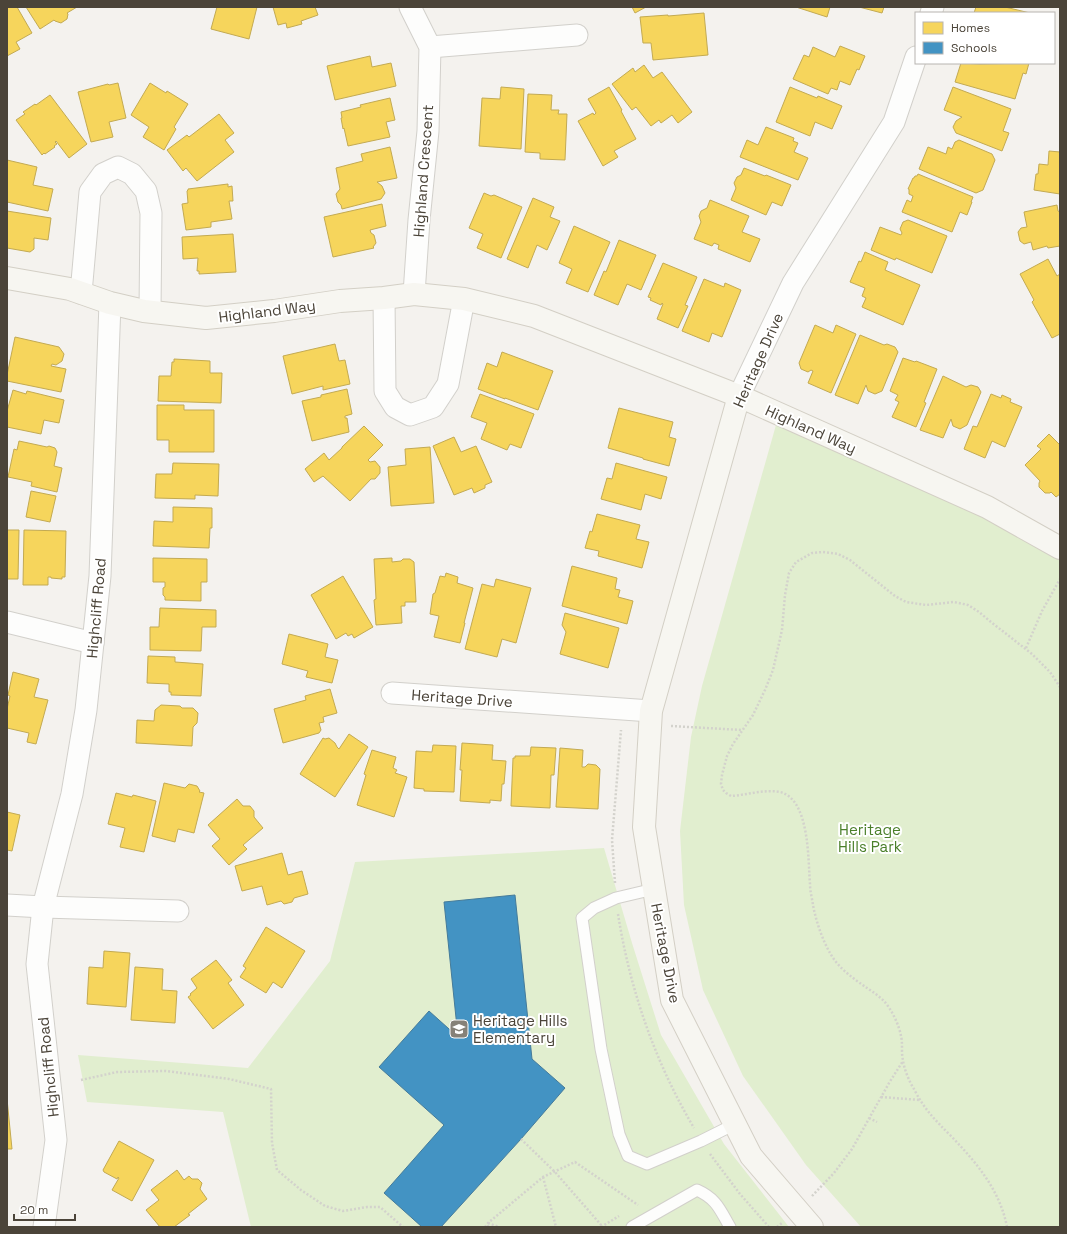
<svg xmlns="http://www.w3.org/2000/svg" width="1067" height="1234" font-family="'Space Grotesk',sans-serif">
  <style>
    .green { fill: #e1eecf }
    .homes { fill: #f6d55c; stroke: #c3aa52 }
    .schools { fill: #4393c3; stroke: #457b9a }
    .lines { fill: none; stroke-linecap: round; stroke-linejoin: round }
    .lane-casing { stroke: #d2d0cb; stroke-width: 13 }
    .street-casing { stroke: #d2d0cb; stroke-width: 23 }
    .secondary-casing { stroke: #d3cfc5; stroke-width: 24 }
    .path { stroke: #d3d2cc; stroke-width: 2.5; stroke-dasharray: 2 2; stroke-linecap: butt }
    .lane { stroke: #fdfdfc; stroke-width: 11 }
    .street { stroke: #fdfdfc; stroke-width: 21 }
    .secondary { stroke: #f7f6f1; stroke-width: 22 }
    .labels { text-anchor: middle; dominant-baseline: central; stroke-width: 4; stroke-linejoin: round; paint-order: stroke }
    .street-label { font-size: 15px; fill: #4b4439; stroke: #fff }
    .park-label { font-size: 15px; fill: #4a7f2a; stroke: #fff }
    .poi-label { font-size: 15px; fill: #4b4439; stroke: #fff; text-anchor: start }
  </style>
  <rect width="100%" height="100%" fill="#f4f2ee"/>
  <g class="green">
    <path d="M776 425 958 498 1060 555V1227H861L806 1165 743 1076 703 990 684 905 680 831 691 737 702 686Z"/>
    <path d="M604 848 632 943 661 1035 724 1144 789 1227H251L223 1112 87 1102 78 1055 248 1068 330 961 355 862Z"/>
  </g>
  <g class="homes">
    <path d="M7 7H17L32 33 16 42 20 49 7 56Z"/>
    <path d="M26 7H77L67 13 68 14 67 19 61 23 55 21 54 20 40 29Z"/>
    <path d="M217 7H257L249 39 211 29Z"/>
    <path d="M273 7H315L318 15 301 21 302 24 287 28 286 23 278 25Z"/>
    <path d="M632 7H646L635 13Z"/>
    <path d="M796 7H830L827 17Z"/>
    <path d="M859 7H884L882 13Z"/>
    <path d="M976 7H1005L1030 13H974Z"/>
    <path d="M704 13 708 55 653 60 651 43H643L640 17 668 15V16Z"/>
    <path d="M840 46 865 56 859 70 857 69 850 85 840 81 837 90 831 88 828 94 793 79 804 55 809 57 813 47 835 57Z"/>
    <path d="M370 56 372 67 391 63 396 86 335 100 327 66Z"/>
    <path d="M961 63 980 64 1029 63 1026 74 1023 73 1015 99 955 82Z"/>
    <path d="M644 65 653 78 662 72 692 112 678 123 672 115 661 123 659 120 651 126 636 107 632 110 612 84 633 68 635 72Z"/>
    <path d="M118 83 126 118 109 122 113 137 91 142 78 92 108 84 109 85Z"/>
    <path d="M150 83 166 93 167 91 188 104 174 127 176 129 164 150 143 137 149 127 131 115Z"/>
    <path d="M501 87 524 89 521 149 479 146 482 98 500 99Z"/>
    <path d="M609 87 622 110 621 111 636 139 614 151 618 157 603 166 578 121 593 113 594 115 596 113 588 99Z"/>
    <path d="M790 87 817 98 818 96 842 106 832 129 815 122 810 136 776 122Z"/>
    <path d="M953 87 1011 109 1003 131 1009 133 1002 151 956 133 953 127 956 121 962 117 944 110Z"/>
    <path d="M528 94 552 95 551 110H559L558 114H567L565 160 540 159V153L525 152Z"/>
    <path d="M50 95 87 144 69 158 56 141 55 142 57 144 54 146 55 147 45 154 44 153 42 155 16 120 25 114 23 112 35 104 36 105Z"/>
    <path d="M390 98 395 120 386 122 390 137 348 146 344 128 343 129 341 118H342L341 112 361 107 360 105Z"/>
    <path d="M219 114 234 133 225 140 234 152 197 181 186 168 183 171 167 150 187 135 189 137Z"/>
    <path d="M766 127 794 138 793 141 798 143 794 152 808 158 798 180 740 157 747 140 758 145Z"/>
    <path d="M959 140 992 154 995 160 983 190 976 193 919 169 928 147 946 154 948 147 952 149 955 142Z"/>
    <path d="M390 147 397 178 377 182 382 186 385 193 381 199 342 209 341 205 338 202 336 194 340 189 336 168 363 161 361 154Z"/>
    <path d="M1049 151 1060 152V194L1034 190 1036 174H1038L1039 164 1048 165Z"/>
    <path d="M7 160 37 167 33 185 53 189 48 211 7 202Z"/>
    <path d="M744 168 765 176 766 175 791 185 782 206 772 202 766 215 731 200 736 188 734 183 737 177 741 175Z"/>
    <path d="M918 174 973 197 971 202H972L967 215 960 212 952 232 902 212 907 200 911 202 913 196 909 194V189H908L913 178H914L915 176H917Z"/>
    <path d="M228 184V187L232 186 233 201H229L232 219 211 222V227L186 230 182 204 188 203 187 191 188 190V189Z"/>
    <path d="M484 193 491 196 494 195 522 207 501 258 477 248 483 234 469 228Z"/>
    <path d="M533 198 554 207 550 217 560 221 547 250 537 245 528 268 507 259Z"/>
    <path d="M710 200 749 216 742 232 760 239 750 262 718 249 719 245 714 243 712 246 694 239 701 222 699 216 701 211 707 208Z"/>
    <path d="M382 204 386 226 370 230 371 233 374 235 376 243 373 247 374 248 333 257 324 217Z"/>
    <path d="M1057 205 1058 211 1060 212V246L1048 248 1047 246 1033 250 1031 242 1024 244 1020 241 1018 232 1021 228 1027 227 1024 212Z"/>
    <path d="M7 211 51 218 48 240 34 238V249L30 252 7 248Z"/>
    <path d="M908 220 947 236 932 273 896 258 895 260 871 250 880 227 901 235 902 233 900 229 903 222Z"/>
    <path d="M574 226 610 242 588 292 566 283 572 269 559 263Z"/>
    <path d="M233 234 236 272 199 274V271H197L198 258 183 259 182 237Z"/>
    <path d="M619 240 656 255 641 290 627 284 618 305 594 295 604 271 606 272Z"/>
    <path d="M865 252 888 262 885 270 920 285 903 325 862 307 866 298 862 296 865 288 850 282 859 261 861 262Z"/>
    <path d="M1048 259 1057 276 1060 274V334L1052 338 1032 302 1034 300 1020 274Z"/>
    <path d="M663 263 697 277 685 305 688 306 678 328 657 319 663 304 662 303 661 305 650 300 651 298 648 297Z"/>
    <path d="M704 279 724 287 725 283 741 290 722 337 712 333 709 342 682 331Z"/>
    <path d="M815 325 833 333 836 325 856 334 831 393 808 383 813 371 811 370 808 372 801 369 799 363Z"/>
    <path d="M860 335 884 345 887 344 895 347 898 352 882 391 875 394 868 391 866 385 858 404 835 395Z"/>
    <path d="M15 337 59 347 64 354 62 361 56 365 52 364 51 366 66 369 61 392 7 381V375Z"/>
    <path d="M335 344 339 361 345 360 350 384 323 390V386L292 394 283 356Z"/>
    <path d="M502 352 553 371 538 410 505 398V399L478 389 487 363 497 367Z"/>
    <path d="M903 358 915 362 916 361 937 369 924 402 926 403 916 427 892 417 899 402 895 400 898 395 890 391Z"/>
    <path d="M174 359 210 361V373H222L221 403 158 401 159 376H171L172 362H174Z"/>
    <path d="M943 376 966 387 971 385 978 387 981 392 967 425 960 429 953 426 951 419 943 438 920 430Z"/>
    <path d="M347 389 352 414 345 416V418H347L349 432 312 441 302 401 321 397V395Z"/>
    <path d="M13 390 26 394 27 391 64 400 59 423 44 420 41 434 7 427V411Z"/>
    <path d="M480 394 534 414 521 448 510 444 507 450 481 439 487 423 471 417Z"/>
    <path d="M991 394 1001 398 1002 395 1011 399 1010 402 1022 407 1005 447 992 441 985 458 964 449 973 426 977 427Z"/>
    <path d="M157 405H184V410H214V452H169V440H157Z"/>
    <path d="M619 408 673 422 669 437 676 439 669 466 643 459V458L608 448Z"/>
    <path d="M364 426 383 445 368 460 370 462 375 461 380 467V473L375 479H371L350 501 323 476 314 482 305 469 324 453 329 460 342 448V447Z"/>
    <path d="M1049 434 1060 445V494L1056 497 1051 492 1050 493H1045L1039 487V483L1040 481 1025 465 1041 449 1037 446Z"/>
    <path d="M454 437 461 452 476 446 492 482 485 485V488L474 493 472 488 454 495 433 446Z"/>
    <path d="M19 441 47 447 49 446 55 448 57 452 54 466 62 468 57 492 31 486 32 482 8 477 14 449 17 450Z"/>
    <path d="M430 447 434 503 391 506 388 467 406 465 405 449Z"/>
    <path d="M173 463 219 464 218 496 195 495V499L155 498 156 474H172Z"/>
    <path d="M616 463 667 477 661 499 645 494 641 510 601 499 607 478 612 479Z"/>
    <path d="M31 491 56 496 50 522 26 517Z"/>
    <path d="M173 507 212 508V528H210L209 548 153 546 154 521 173 522Z"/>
    <path d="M597 514 640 525 636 539 649 542 642 568 598 556 599 551 585 548 590 531 592 532Z"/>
    <path d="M7 530H19L18 579H7Z"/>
    <path d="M24 530 66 531 65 577H62V579L51 578V577H48V585H23Z"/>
    <path d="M153 558 207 559V582H201V601L165 600V597L163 595V588L165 587V582H153Z"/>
    <path d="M392 558V562L401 561 403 559H410L414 562 416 602H405V606H401L402 623 376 625 374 600 376 599 374 559Z"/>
    <path d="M572 566 617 578 615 589 620 590 618 597 633 601 627 624 562 606Z"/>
    <path d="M446 573 458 577 457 583 473 588 464 623H465L460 643 434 637 439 616 430 614 433 594 435 593 440 576 445 577Z"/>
    <path d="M343 576 373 627 354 638 352 634 348 636 346 633 336 639 311 595Z"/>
    <path d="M496 579 531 588 516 643 502 639 497 657 465 649 482 584 494 587Z"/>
    <path d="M160 608 216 610V627H202L201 651 150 650V627H159Z"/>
    <path d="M565 613 619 628 608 668 560 654 566 632 562 625Z"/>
    <path d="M289 634 328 644 325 657 338 660 332 683 306 677 308 671 282 664Z"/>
    <path d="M148 656 175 657V662L203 664 201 696 171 695V692H169V684L147 683Z"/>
    <path d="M13 672 39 679 34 697 48 700 36 744 27 742 29 733 7 728V709L10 696 8 695Z"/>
    <path d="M330 689 337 713 323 717 324 722 319 723 321 730 319 733 283 743 274 709 306 700 305 696Z"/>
    <path d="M161 705 180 706 182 708H193L198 713 197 723 193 727 192 746 136 743 137 720 154 721 155 710Z"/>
    <path d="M349 734 368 747 335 797 300 774 323 738 325 739 329 738 335 743 337 747 339 749Z"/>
    <path d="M462 743 493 745 492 760 506 761 504 784H502L501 801 490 800V803L460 801 462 770H460Z"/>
    <path d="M433 745 456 746 454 792 424 791V789L414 788 416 751 432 752Z"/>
    <path d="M531 747 556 748 554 775H551L550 808 511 806 513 758H515V756H530Z"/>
    <path d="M560 748 583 750 582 767H585L588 764 596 765 600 769 598 809 556 807Z"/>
    <path d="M372 750 396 757 393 768 397 770 395 773 407 777 394 817 357 805 366 775 364 774Z"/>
    <path d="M164 783 185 788 189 784 197 786 200 791 199 792 204 793 194 833 178 829 175 842 152 836Z"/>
    <path d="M116 793 132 797 133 795 156 801 144 852 120 847 125 828 108 824Z"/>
    <path d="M237 799 243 806H250L254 811V817L263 828 243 845 247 849 229 865 212 846 220 839 208 825Z"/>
    <path d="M7 812 20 815 12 851 7 850Z"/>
    <path d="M282 853 288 875 302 871 308 894 294 898 292 902 284 904 281 901 267 905 262 886 242 891 235 866Z"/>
    <path d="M266 927 305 951 282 988 273 982 266 993 240 977 246 968 243 966Z"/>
    <path d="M104 951 130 953 126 1007 87 1004 89 967 103 968Z"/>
    <path d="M216 960 232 980 228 983 244 1005 213 1029 188 997 191 995 190 994 197 988 191 979Z"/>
    <path d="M135 967 163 969 162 990 177 991 175 1023 131 1020Z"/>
    <path d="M7 1099 12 1149H7Z"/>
    <path d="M119 1141 154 1160 132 1201 112 1190 119 1178 118 1177 117 1179 104 1172 103 1170Z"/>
    <path d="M177 1170 184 1180 189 1176 192 1179H198L202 1183 200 1189 207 1199 188 1214 190 1215 174 1227H160L146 1210 159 1200 151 1190Z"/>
  </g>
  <path class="schools" d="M515 895 532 1059 565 1088 521 1139 441 1227H422L384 1193 444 1125 379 1067 429 1011 458 1037 444 902Z"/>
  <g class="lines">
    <g class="lane-casing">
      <g id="lane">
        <path d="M654 889 616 898 594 908 582 918 601 1049 619 1134 628 1156 647 1164 701 1141 735 1124"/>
        <path d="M632 1227 697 1190C717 1199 720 1210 730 1227"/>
      </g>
    </g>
    <g class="street-casing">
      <g id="street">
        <path d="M410 7 430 47 428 131 419 220 414 294"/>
        <path d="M931 13 933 7"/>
        <path d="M430 47 577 35"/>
        <path d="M81 293 90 192 103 174 118 167 132 174 146 191 151 213 150 311"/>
        <path d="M384 298 385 391 395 407 410 415 433 407 448 384 464 299"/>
        <path d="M739 396 793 283 894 122 916 57"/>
        <path d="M7 622 93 643"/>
        <path d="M392 693 651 711"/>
        <path d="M7 905 43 907 178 911"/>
        <path d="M44 1227 56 1140 37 964 43 907 72 794 86 710 100 576 110 303"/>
      </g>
    </g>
    <g class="secondary-casing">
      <g id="secondary">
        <path d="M7 278 70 289 110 303 144 311 206 318 274 311 340 301 384 298 414 294 464 299 534 316 739 396 987 507 1060 548"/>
        <path d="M739 396 651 711 644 827 672 1000 751 1156 812 1227"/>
      </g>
    </g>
    <g class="path">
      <path d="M1026 648 1042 611 1060 579"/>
      <path d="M671 726 742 730"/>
      <path d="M615 883 612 840 621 730"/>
      <path d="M618 914C630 990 655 1062 694 1128"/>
      <path d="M81 1080 117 1072 166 1071 229 1079 271 1089 272 1143 277 1170 301 1190 325 1206 343 1211 367 1207H380L403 1227"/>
      <path d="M881 1097 920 1100"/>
      <path d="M869 1118 877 1122"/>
      <path d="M521 1139 555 1172 602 1226"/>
      <path d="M710 1154 740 1194 769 1227"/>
      <path d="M543 1177 556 1227"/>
      <path d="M812 1196 834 1173 852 1149 889 1083 903 1061"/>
      <path d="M485 1227 488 1223 543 1177 575 1162 638 1205"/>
      <path d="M488 1227V1223L499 1227"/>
      <path d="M601 1227 619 1216"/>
      <path d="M777 1227 782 1223"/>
      <path d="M1007 1227C1000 1190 976 1162 951 1136 935 1120 924 1109 914 1089 909 1081 904 1069 903 1060 901 1053 903 1044 901 1036 899 1025 892 1010 884 1001 879 996 873 992 867 988 854 979 838 968 830 953 822 939 816 921 813 905 812 898 810 891 810 884 808 861 810 799 780 792 764 789 747 795 731 796L726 793 723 790 721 784 722 775 727 756 733 744 753 715 765 690 773 670 782 630 785 595 789 573 796 562 812 553 823 552 838 554 850 560 895 596 906 602 926 605 954 602 968 605 979 612 991 622 1032 654 1050 672 1060 687"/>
    </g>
    <use href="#lane" class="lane"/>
    <use href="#street" class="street"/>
    <use href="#secondary" class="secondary"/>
  </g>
  <defs>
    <g id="school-square" transform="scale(1)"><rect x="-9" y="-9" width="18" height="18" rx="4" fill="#868178" stroke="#fff"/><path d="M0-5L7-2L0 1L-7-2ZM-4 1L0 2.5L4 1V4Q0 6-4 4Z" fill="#fff"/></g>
  </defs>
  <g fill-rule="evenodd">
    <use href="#school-square" x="459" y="1029"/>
  </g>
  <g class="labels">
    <g class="street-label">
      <text transform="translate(423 171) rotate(-86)">Highland Crescent</text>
      <text transform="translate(267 311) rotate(-7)">Highland Way</text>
      <text transform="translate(758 360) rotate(-66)">Heritage Drive</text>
      <text transform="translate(811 429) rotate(24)">Highland Way</text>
      <text transform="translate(96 608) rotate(-85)">Highcliff Road</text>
      <text transform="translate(462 698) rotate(4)">Heritage Drive</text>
      <text transform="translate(666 953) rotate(79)">Heritage Drive</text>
      <text transform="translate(48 1067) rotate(-96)">Highcliff Road</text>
    </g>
    <g class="park-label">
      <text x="870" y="829">Heritage<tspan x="870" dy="17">Hills Park</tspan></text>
    </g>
    <g class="poi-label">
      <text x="473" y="1020">Heritage Hills<tspan x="473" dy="17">Elementary</tspan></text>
    </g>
  </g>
  <rect width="1067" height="1234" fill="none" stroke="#4b4439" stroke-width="16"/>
  <rect x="915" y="12" width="140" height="52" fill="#ffffff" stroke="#b7b4b0"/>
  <rect x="923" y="22" width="20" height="12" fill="#f6d55c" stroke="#b7b4b0"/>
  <text x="951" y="32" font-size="12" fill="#4b4439">Homes</text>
  <rect x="923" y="42" width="20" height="12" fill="#4393c3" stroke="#b7b4b0"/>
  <text x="951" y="52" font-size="12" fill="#4b4439">Schools</text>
  <path d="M14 1214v6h61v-6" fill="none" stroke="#4b4439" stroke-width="2"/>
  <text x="20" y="1214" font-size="12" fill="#4b4439" stroke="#ffffff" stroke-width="3" paint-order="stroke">20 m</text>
</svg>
